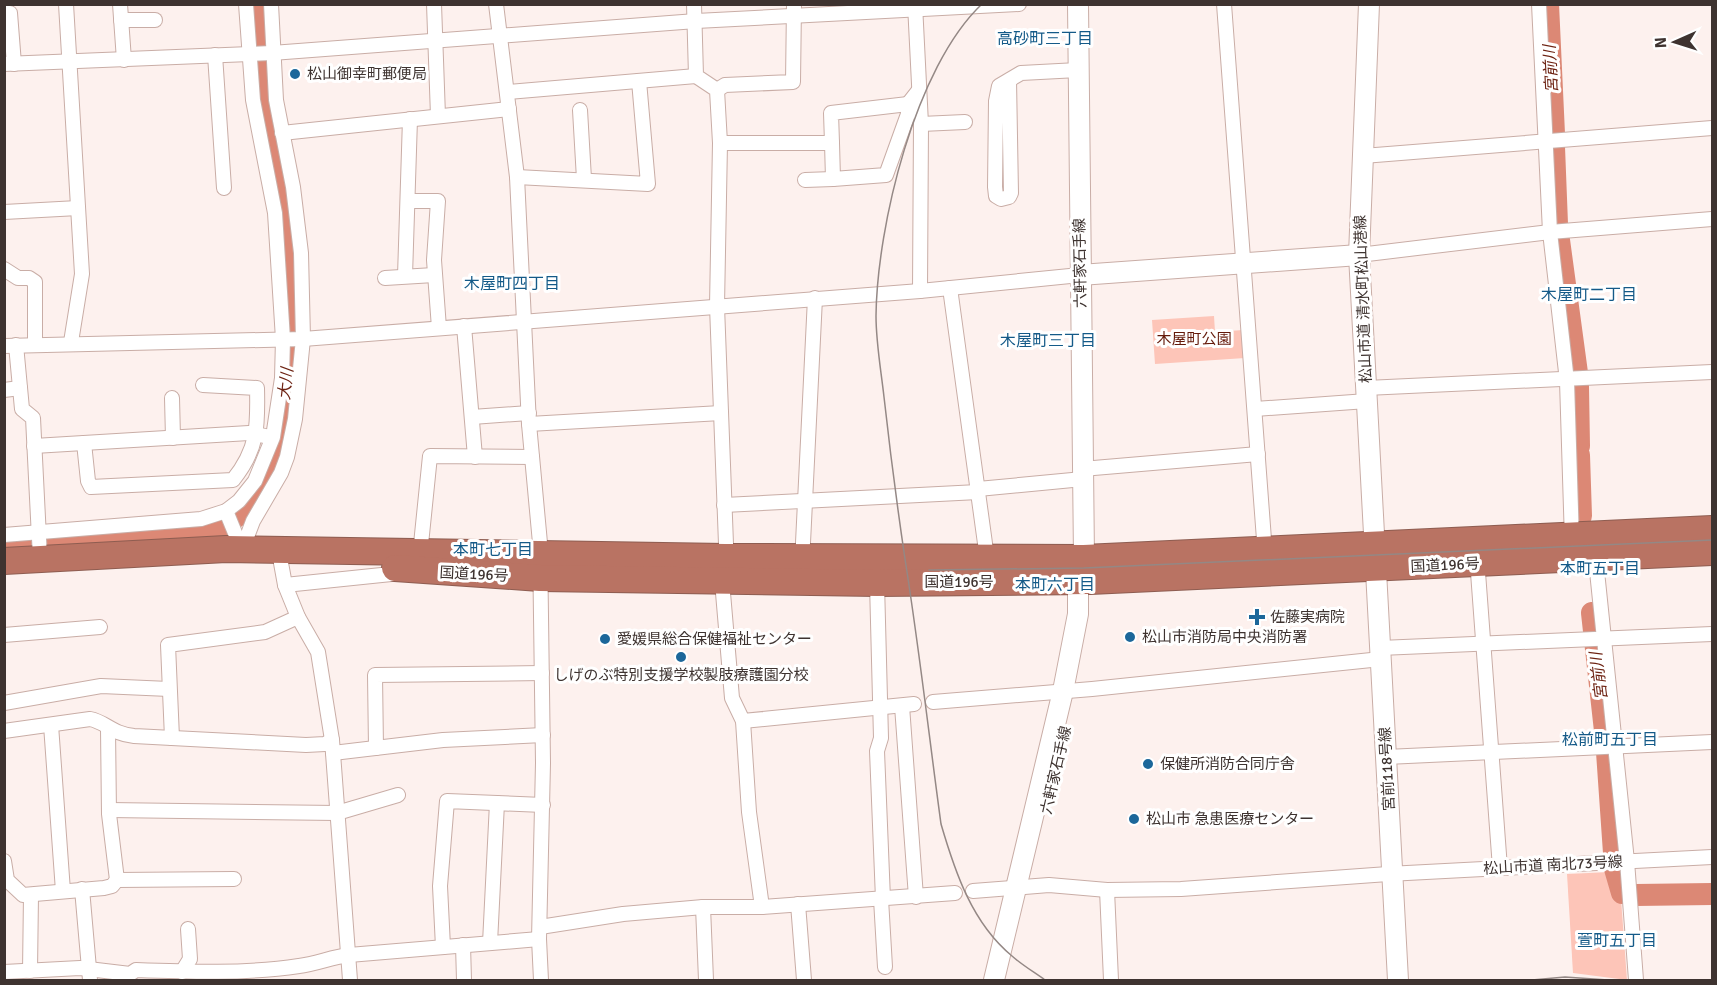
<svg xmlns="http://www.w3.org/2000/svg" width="1717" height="985" font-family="Signika,'Noto Sans JP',sans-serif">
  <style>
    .green { fill: #fdc5b8 }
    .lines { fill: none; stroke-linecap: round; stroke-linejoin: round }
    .river { stroke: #dc8875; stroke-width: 22 }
    .street-casing { stroke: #c9ada6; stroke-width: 16 }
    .secondary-casing { stroke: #c9ada6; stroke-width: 22 }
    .highway-casing { stroke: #8e5d51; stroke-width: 28 }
    .street { stroke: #fff; stroke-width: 14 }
    .secondary { stroke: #fff; stroke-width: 20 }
    .highway { stroke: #b97363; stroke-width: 26 }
    .tram { stroke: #948885; stroke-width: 1.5 }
    .poi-dot { fill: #1c679a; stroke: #fff; stroke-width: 2 }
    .labels { text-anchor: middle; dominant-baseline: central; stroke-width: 6; stroke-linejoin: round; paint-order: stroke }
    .poi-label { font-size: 15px; fill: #3e3330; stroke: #fff; text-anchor: start }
    .street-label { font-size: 15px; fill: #3e3330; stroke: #fff }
    .park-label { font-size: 15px; fill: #641909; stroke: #fff }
    .neighbourhood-label { font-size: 16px; fill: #145a88; stroke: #fff }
    .water-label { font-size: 16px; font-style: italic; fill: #6d2212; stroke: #fff }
  </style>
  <rect width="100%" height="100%" fill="#fdf1ee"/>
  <g class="green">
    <path d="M1214 316 1215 332 1243 330 1245 358 1155 364 1152 320Z"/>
    <path d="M1610 872 1621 899 1627 980 1573 973 1567 874Z"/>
  </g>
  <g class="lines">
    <g class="river">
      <path d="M1548 4 1554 134"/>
      <path d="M1554 147 1557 224"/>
      <path d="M1559 240 1577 373"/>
      <path d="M1578 387 1579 446"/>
      <path d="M1579 455 1581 516"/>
      <path d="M4 547 212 530C306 500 296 291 285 212 279 169 267 126 261 82 258 56 257 30 255 4"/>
      <path d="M1592 613 1606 740"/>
      <path d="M1607 752 1614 853"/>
      <path d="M1615 869 1622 893"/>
      <path d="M1636 895 1712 894"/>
    </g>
    <g class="street-casing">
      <g id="street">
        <path d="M66 4 82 274 71 342"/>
        <path d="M120 4 124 60"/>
        <path d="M434 4 438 116"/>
        <path d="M496 4 517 177 529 424 540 543 543 763 539 939 541 980"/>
        <path d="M694 4 696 76 717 90 720 143 717 306 726 544 723 593 732 698 743 721 749 812 762 907"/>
        <path d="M915 4 921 124 920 291"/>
        <path d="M1224 4 1265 553"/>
        <path d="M1539 4 1550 232 1567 381 1572 541"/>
        <path d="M4 13H10L14 64"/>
        <path d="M121 20H155"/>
        <path d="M215 55 224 188"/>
        <path d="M4 64 272 53 696 21 1019 4"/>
        <path d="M1009 80 1011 193 1009 197 1001 199 996 196 995 187 996 101 999 86 1021 73 1078 70"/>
        <path d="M717 90 725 85 793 82 794 4"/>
        <path d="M508 92 696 76"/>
        <path d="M580 110 584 179"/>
        <path d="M921 124 965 122"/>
        <path d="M282 133 509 109"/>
        <path d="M720 143H832L833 179 886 175 908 114V104L919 90"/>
        <path d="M832 143 831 113 908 104"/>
        <path d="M1363 156 1712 128"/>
        <path d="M517 177 648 184 639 81"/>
        <path d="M805 180 833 179"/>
        <path d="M408 201H438L434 260 439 328"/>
        <path d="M4 212 78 208"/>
        <path d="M1359 255 1550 232 1712 219"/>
        <path d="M4 269 18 278H29L35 282V344"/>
        <path d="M405 276 410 119"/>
        <path d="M385 278 434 275"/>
        <path d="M950 288 987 558"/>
        <path d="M464 326 475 457"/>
        <path d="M16 345 22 409 33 418 40 558"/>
        <path d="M4 346 303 339 920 291 1080 275"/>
        <path d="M1366 388 1712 372"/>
        <path d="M4 390 20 388"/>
        <path d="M172 398 173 438"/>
        <path d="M1255 409 1367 401"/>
        <path d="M472 417 529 413"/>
        <path d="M529 424 721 413"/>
        <path d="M84 443 88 481 91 487 233 480C258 449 258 426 257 388L203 385"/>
        <path d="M34 446 249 433 265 436"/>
        <path d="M1082 469 1258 454"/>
        <path d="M978 489 1083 479"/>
        <path d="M724 505 978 492"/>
        <path d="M226 511 242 550"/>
        <path d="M4 535 201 519 226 511 239 501 255 481 273 437 282 378 283 339 275 213 253 100 246 4"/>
        <path d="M242 550 253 521 281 473 287 457 295 419 303 339 301 253 293 187 276 100 271 4"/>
        <path d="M279 552 285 585 298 617 318 652 332 740 350 980"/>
        <path d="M1595 552 1627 861 1636 980"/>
        <path d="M420 554 430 456 532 457"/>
        <path d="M1477 559 1500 868"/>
        <path d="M802 563 815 298"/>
        <path d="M877 583 881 738 877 751 883 899"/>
        <path d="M285 585 401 573"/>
        <path d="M4 635 100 627"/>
        <path d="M1380 648 1712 634"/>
        <path d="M933 702 1092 689 1381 659"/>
        <path d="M4 703 101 686 169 689"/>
        <path d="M902 706 916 897"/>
        <path d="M743 721 914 704"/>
        <path d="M51 725 63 891"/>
        <path d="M108 729 109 814 117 880"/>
        <path d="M4 731 90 719C106 722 112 734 134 736L306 745 325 744 332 740"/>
        <path d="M172 738 168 645 265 632 298 617"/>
        <path d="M376 748 375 675 542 673"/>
        <path d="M333 753 443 740 543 735"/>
        <path d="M1386 757 1712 742"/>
        <path d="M109 810 337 813 398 795"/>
        <path d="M4 861 7 880 23 895 104 888 112 886 117 880 234 879"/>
        <path d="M82 889 90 980"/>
        <path d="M1107 890 1111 980"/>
        <path d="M973 891 1049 885 1107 890 1181 889 1388 874 1712 857"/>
        <path d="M881 899 885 967"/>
        <path d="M798 904 804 980"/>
        <path d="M703 907 706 980"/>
        <path d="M540 927 623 914 703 907H762L955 893"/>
        <path d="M490 943 497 803"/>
        <path d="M463 945 464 980"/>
        <path d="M443 947 440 886 447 801 543 805"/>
        <path d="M30 971 31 895"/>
        <path d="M4 972 80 968 130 974 136 970C190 972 246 974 299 966 316 964 332 957 349 955L539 939"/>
        <path d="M182 972 190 959 188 929"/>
      </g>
    </g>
    <g class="secondary-casing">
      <g id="secondary">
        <path d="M1369 4 1359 255 1398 980"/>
        <path d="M1080 275 1359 255"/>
        <path d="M994 980 1063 691 1078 614V581L1084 558 1078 4"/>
      </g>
    </g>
    <g class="highway-casing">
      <g id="highway">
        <path d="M4 561 226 549 725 557 1084 558 1712 529"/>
        <path d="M395 568 540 578 877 583 1090 581 1712 552"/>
      </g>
    </g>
    <use href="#street" class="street"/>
    <use href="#secondary" class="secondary"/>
    <use href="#highway" class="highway"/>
    <g class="tram">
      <path d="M982 4C915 67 877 226 876 316 876 343 881 370 884 397 890 451 897 505 905 559 919 647 929 736 941 824 955 872 972 923 1012 956 1022 965 1034 972 1045 980"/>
      <path d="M929 570 1084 568 1712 540"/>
      <path d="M1532 980 1565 977 1608 980"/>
    </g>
  </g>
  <g class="poi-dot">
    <circle cx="295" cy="74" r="6"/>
    <path d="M1254 608h6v6h6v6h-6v6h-6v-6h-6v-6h6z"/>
    <circle cx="1130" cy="637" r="6"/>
    <circle cx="605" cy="639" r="6"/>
    <circle cx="681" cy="657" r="6"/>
    <circle cx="1148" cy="764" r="6"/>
    <circle cx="1134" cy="819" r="6"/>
  </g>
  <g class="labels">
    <g class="poi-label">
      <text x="307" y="74">松山御幸町郵便局</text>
      <text x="1270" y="617">佐藤実病院</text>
      <text x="1142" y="637">松山市消防局中央消防署</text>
      <text x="617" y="639">愛媛県総合保健福祉センター</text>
      <text x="681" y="675" text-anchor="middle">しげのぶ特別支援学校製肢療護園分校</text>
      <text x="1160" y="764">保健所消防合同庁舎</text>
      <text x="1146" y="819">松山市 急患医療センター</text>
    </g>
    <g class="street-label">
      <text transform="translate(1080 263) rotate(-91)">六軒家石手線</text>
      <text transform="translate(1363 299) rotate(-92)">松山市道 清水町松山港線</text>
      <text transform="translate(1445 565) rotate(-3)">国道196号</text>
      <text transform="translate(474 574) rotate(3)">国道196号</text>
      <text x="959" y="582">国道196号</text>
      <text transform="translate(1387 769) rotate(-93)">宮前118号線</text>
      <text transform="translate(1056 770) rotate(-77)">六軒家石手線</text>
      <text transform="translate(1553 865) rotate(-3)">松山市道 南北73号線</text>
    </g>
    <g class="park-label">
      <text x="1194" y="339">木屋町公園</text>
    </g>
    <g class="neighbourhood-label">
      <text x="1045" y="39">高砂町三丁目</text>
      <text x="512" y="284">木屋町四丁目</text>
      <text x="1589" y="295">木屋町二丁目</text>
      <text x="1048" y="341">木屋町三丁目</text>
      <text x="493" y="550">本町七丁目</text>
      <text x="1600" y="569">本町五丁目</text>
      <text x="1055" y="585">本町六丁目</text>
      <text x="1610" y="740">松前町五丁目</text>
      <text x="1617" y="941">萱町五丁目</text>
    </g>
    <g class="water-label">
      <text transform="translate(1551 69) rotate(-93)">宮前川</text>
      <text transform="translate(286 384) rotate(-84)">大川</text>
      <text transform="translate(1599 676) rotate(-97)">宮前川</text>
    </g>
  </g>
  <rect width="1717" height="985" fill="none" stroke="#3e3330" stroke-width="12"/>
  <g transform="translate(1675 42) rotate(267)" stroke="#ffffff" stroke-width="4.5" paint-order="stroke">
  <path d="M0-4.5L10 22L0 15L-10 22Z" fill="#3e3330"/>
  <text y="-9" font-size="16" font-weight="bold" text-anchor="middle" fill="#3e3330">N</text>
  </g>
</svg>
